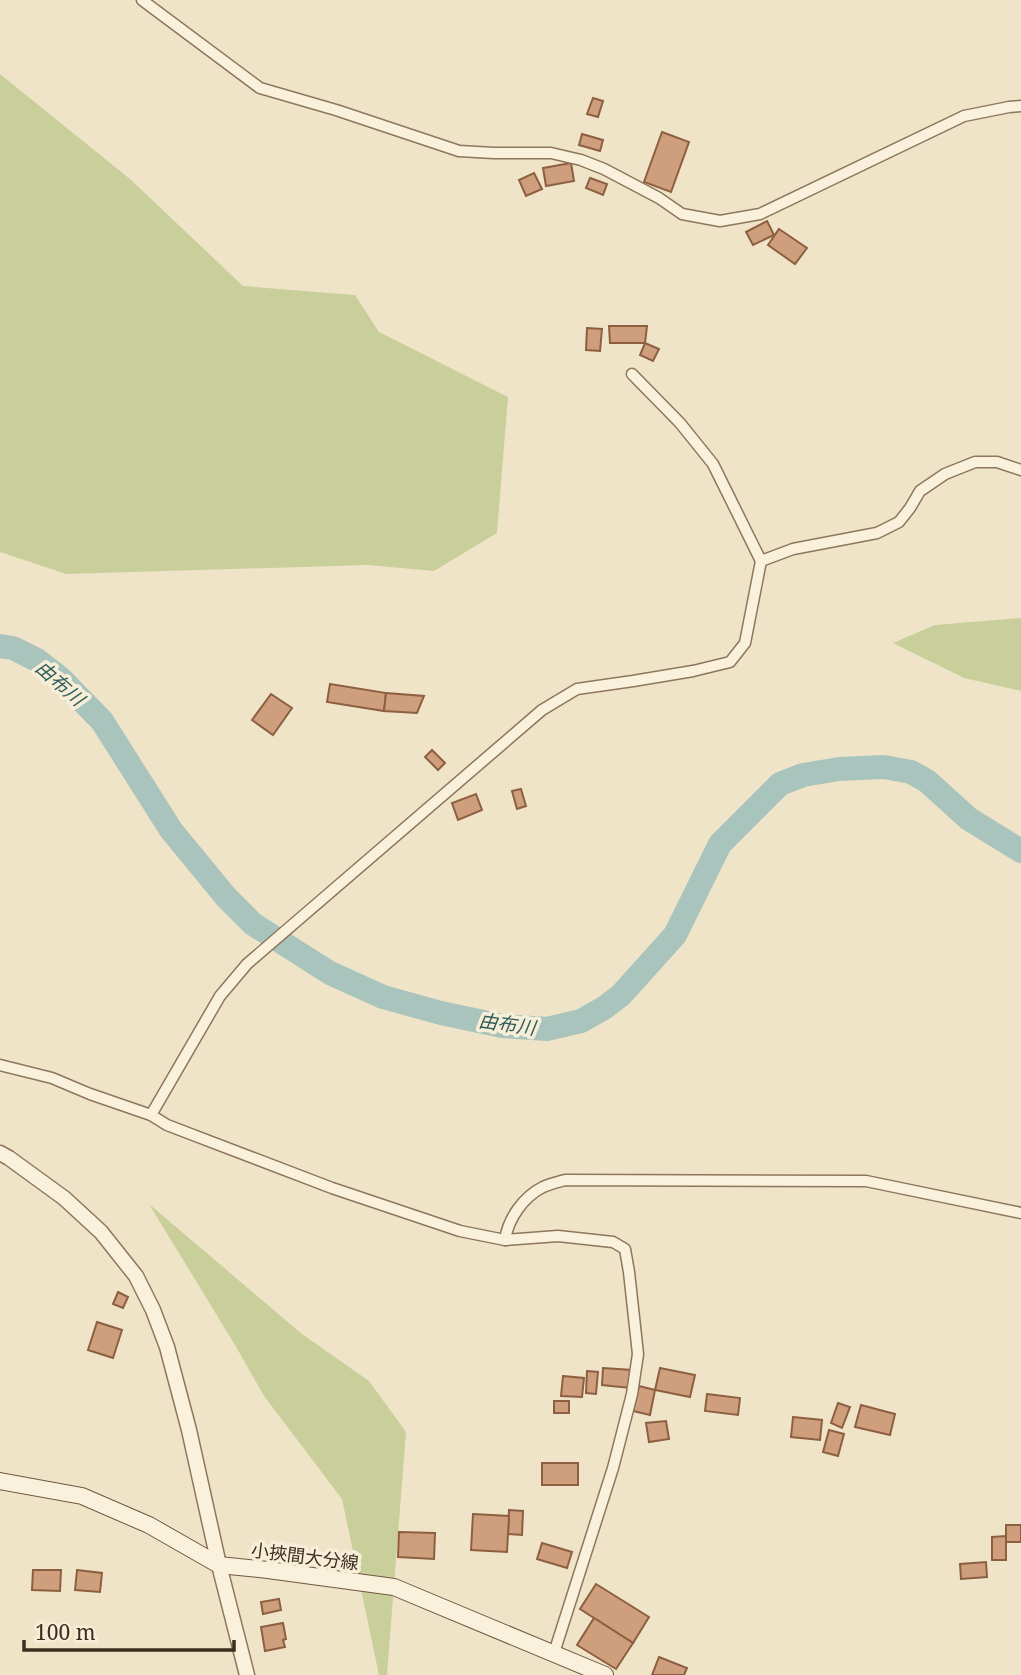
<svg xmlns="http://www.w3.org/2000/svg" width="1021" height="1675" font-family="'Noto Serif','Noto Sans JP',serif">
  <style>
    .green { fill: #c9cf9b }
    .lines { fill: none; stroke-linecap: round; stroke-linejoin: round }
    .river { stroke: #a9c4bc; stroke-width: 24 }
    .building { fill: #cf9f7d; stroke: #8d5f41; stroke-width: 2 }
    .minor-casing { stroke: #8d765c; stroke-width: 13 }
    .tertiary-casing { stroke: #8d765c; stroke-width: 17 }
    .secondary-casing { stroke: #6f573f; stroke-width: 18 }
    .minor { stroke: #faf1dc; stroke-width: 10 }
    .tertiary { stroke: #faf1dc; stroke-width: 14 }
    .secondary { stroke: #faf1dc; stroke-width: 16 }
    .labels { text-anchor: middle; dominant-baseline: central; stroke-width: 7; stroke-linejoin: round; paint-order: stroke }
    .street-label { font-size: 18px; fill: #3d2e20; stroke: #f7eed8 }
    .water-label { font-size: 19px; font-style: italic; fill: #2f5d5a; stroke: #f7eed8 }
  </style>
  <rect width="100%" height="100%" fill="#f0e4c8"/>
  <g class="green">
    <path d="M0 74 130 179 243 286 355 295 379 332 508 397 497 533 434 571 368 565 66 574 0 552Z"/>
    <path d="M1021 618V691L964 678 893 643 935 625Z"/>
    <path d="M149 1204 302 1334 369 1381 406 1432 387 1675H379L342 1499 264 1396 235 1345Z"/>
  </g>
  <g class="lines">
    <path class="river" d="M0 646 13 648 37 660 60 678 102 721 171 830 226 897 253 924 330 973 383 997 441 1013 502 1026 547 1029 581 1021 604 1008 621 995 675 935 720 844 780 784 803 775 839 769 884 767 911 772 927 781 969 819 1021 851"/>
  </g>
  <g class="building">
    <path d="M593 98 603 101 598 117 587 114Z"/>
    <path d="M662 132 689 142 671 192 644 182Z"/>
    <path d="M582 134 603 140 600 151 579 145Z"/>
    <path d="M571 163 574 181 546 186 543 168Z"/>
    <path d="M534 173 542 189 526 196 519 180Z"/>
    <path d="M590 178 607 184 603 195 586 188Z"/>
    <path d="M767 221 774 235 753 245 746 232Z"/>
    <path d="M779 229 807 248 795 264 768 245Z"/>
    <path d="M609 326H647L645 343H610Z"/>
    <path d="M587 328 602 329 600 351 586 350Z"/>
    <path d="M645 343 659 349 653 361 640 355Z"/>
    <path d="M330 684 386 693 384 711 327 702Z"/>
    <path d="M386 693 424 696 417 713 384 711Z"/>
    <path d="M271 694 292 708 273 735 252 720Z"/>
    <path d="M432 750 445 763 438 770 425 757Z"/>
    <path d="M521 789 526 806 517 809 512 791Z"/>
    <path d="M476 794 482 810 458 820 452 803Z"/>
    <path d="M118 1292 128 1297 123 1308 113 1304Z"/>
    <path d="M97 1322 122 1330 113 1358 88 1350Z"/>
    <path d="M603 1368 632 1370 630 1388 602 1385Z"/>
    <path d="M660 1368 695 1375 690 1397 655 1390Z"/>
    <path d="M587 1371 598 1372 596 1394 586 1393Z"/>
    <path d="M563 1376 584 1378 582 1397 561 1396Z"/>
    <path d="M639 1386 655 1390 650 1415 633 1411Z"/>
    <path d="M707 1394 740 1398 738 1415 705 1411Z"/>
    <rect x="554" y="1401" width="15" height="12"/>
    <path d="M838 1403 850 1407 842 1428 831 1423Z"/>
    <path d="M861 1405 895 1414 890 1435 855 1427Z"/>
    <path d="M793 1417 822 1420 820 1440 791 1437Z"/>
    <path d="M666 1421 669 1439 649 1442 646 1423Z"/>
    <path d="M829 1430 844 1434 838 1456 823 1452Z"/>
    <rect x="542" y="1463" width="36" height="22"/>
    <path d="M509 1510 523 1511 522 1535 508 1534Z"/>
    <path d="M473 1514 509 1516 507 1552 471 1550Z"/>
    <rect x="1006" y="1525" width="15" height="17"/>
    <path d="M399 1532 435 1533 434 1559 398 1557Z"/>
    <path d="M1006 1536V1560H992V1537Z"/>
    <path d="M542 1543 572 1552 567 1568 537 1559Z"/>
    <path d="M986 1562 987 1577 961 1579 960 1564Z"/>
    <path d="M33 1570H61L60 1591 32 1590Z"/>
    <path d="M77 1570 102 1573 100 1592 75 1590Z"/>
    <path d="M596 1584 649 1617 633 1643 580 1609Z"/>
    <path d="M279 1599 281 1610 263 1614 261 1602Z"/>
    <path d="M594 1618 633 1643 616 1669 577 1645Z"/>
    <path d="M283 1623 286 1639 283 1640 285 1647 265 1651 261 1627Z"/>
    <path d="M659 1657 687 1668 684 1675H652Z"/>
  </g>
  <g class="lines">
    <g class="minor-casing">
      <g id="minor">
        <path d="M142 0 260 88 336 110 459 151 494 153H551L581 160 604 169 659 198 682 214 720 221 760 214 964 116 1009 107 1021 106"/>
        <path d="M761 561 793 549 877 533 899 522 910 508 920 491 945 474 975 462H997L1021 470"/>
        <path d="M0 1065 52 1078 90 1094 151 1115 167 1125 332 1188 460 1231 505 1240 558 1236 613 1242 625 1249 629 1272 638 1354 632 1394 613 1468 554 1653"/>
        <path d="M151 1115 220 996 247 964 542 710 577 689 633 681 693 671 730 662 745 643 761 561 713 464 680 423 632 374"/>
        <path d="M505 1240C508 1219 523 1197 543 1187 550 1184 558 1182 565 1180L866 1181 1021 1213"/>
      </g>
    </g>
    <g class="tertiary-casing">
      <path id="tertiary" d="M0 1153 9 1158 64 1198 101 1232 136 1276 153 1310 167 1347 189 1430 219 1565 247 1675"/>
    </g>
    <g class="secondary-casing">
      <path id="secondary" d="M0 1481 82 1496 149 1525 219 1565 268 1570 394 1587 605 1675"/>
    </g>
    <use href="#minor" class="minor"/>
    <use href="#tertiary" class="tertiary"/>
    <use href="#secondary" class="secondary"/>
  </g>
  <g class="labels">
    <g class="street-label">
      <text transform="translate(305 1556) rotate(7)">小挾間大分線</text>
    </g>
    <g class="water-label">
      <text transform="translate(60 683) rotate(41)">由布川</text>
      <text transform="translate(507 1024) rotate(8)">由布川</text>
    </g>
  </g>
  <path d="M24 1640v10h210v-10" fill="none" stroke="#3d2e20" stroke-width="3.5"/>
  <text x="35" y="1640" font-size="21" fill="#3d2e20" stroke="#f7eed8" stroke-width="5" paint-order="stroke">100 m</text>
</svg>
